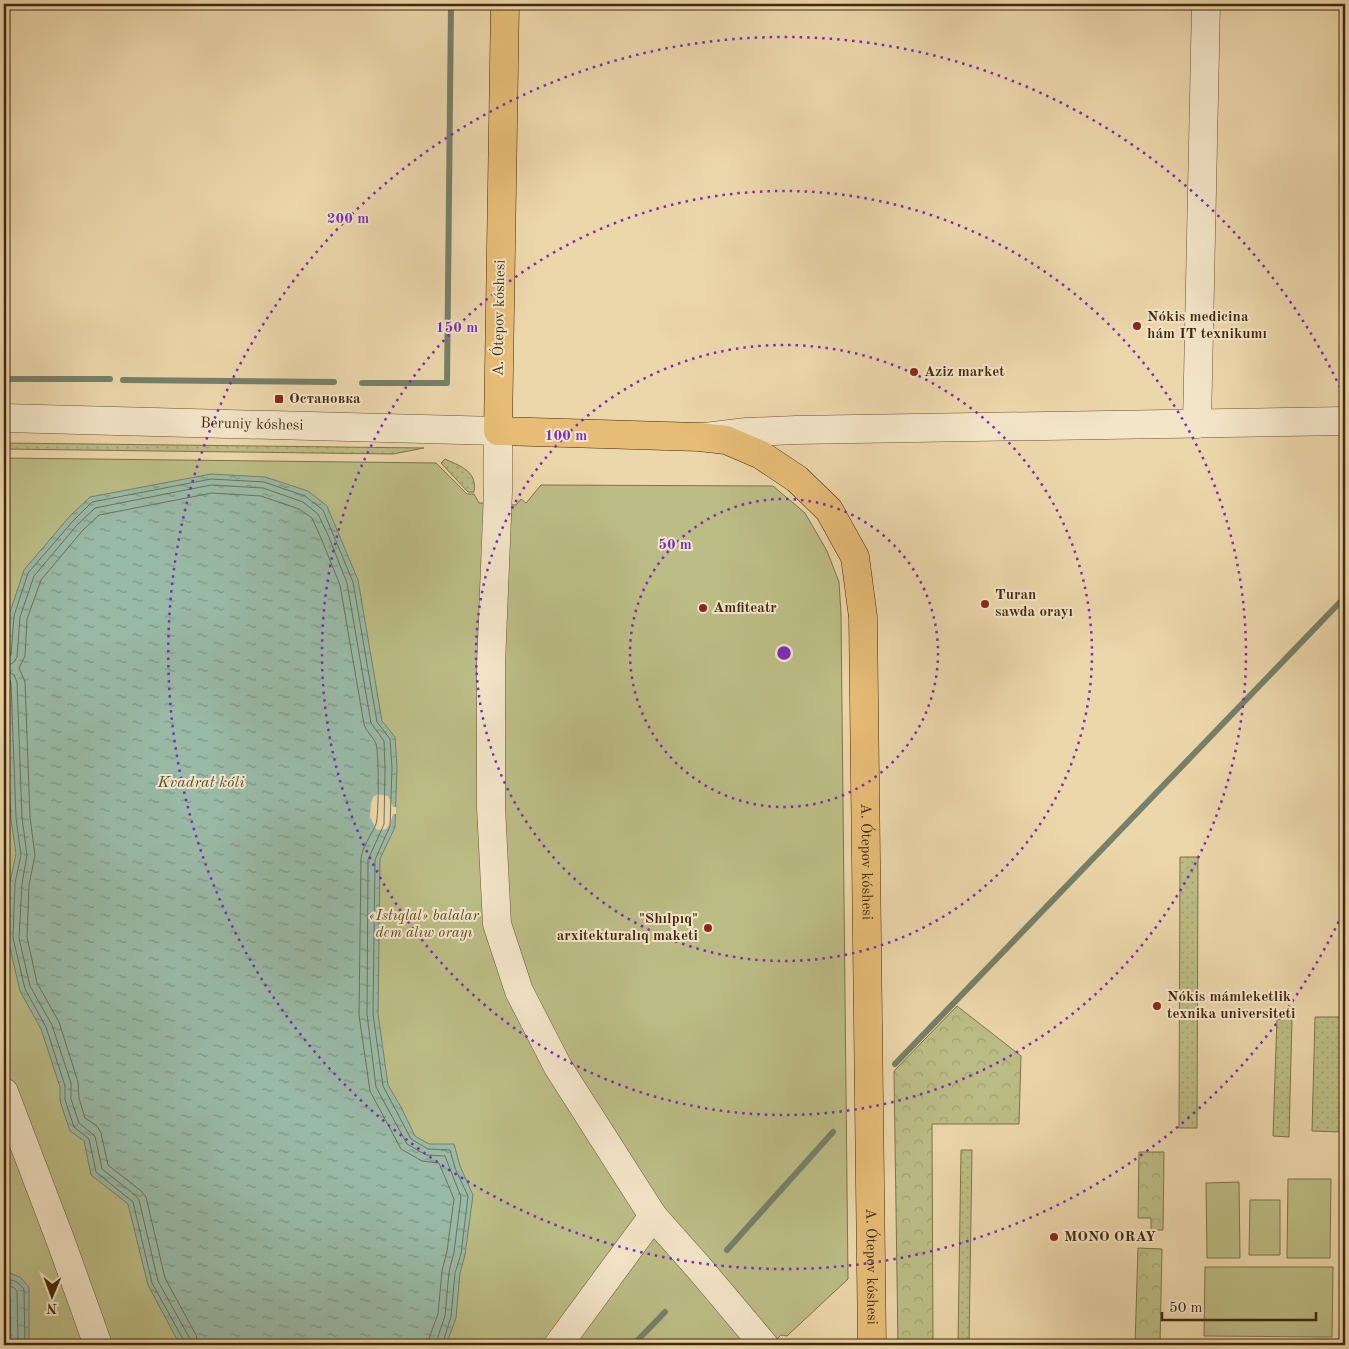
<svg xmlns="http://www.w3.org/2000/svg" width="1349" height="1349" font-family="'Old Standard TT',serif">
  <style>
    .grass { fill: url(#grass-dots); stroke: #7f734a }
    .forest { fill: url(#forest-crowns); stroke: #7f734a }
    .park { fill: #bcbd86; stroke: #7f734a }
    .water { fill: url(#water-ripples); stroke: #76806a }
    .pier { fill: #ecd7ab }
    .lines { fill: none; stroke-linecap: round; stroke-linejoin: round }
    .shore { stroke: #6e725a; stroke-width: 1 }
    .stream { stroke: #76806a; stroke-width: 6 }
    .minor-casing { stroke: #6c5435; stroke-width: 29 }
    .major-casing { stroke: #42290e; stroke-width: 29 }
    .minor { stroke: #f3e5c8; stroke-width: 28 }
    .major { stroke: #e6bc76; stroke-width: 28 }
    .ring { fill: none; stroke: #7b2cbf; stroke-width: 2.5; stroke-dasharray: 2.5 5 }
    .poi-dot { fill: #8f2418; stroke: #f3e5c8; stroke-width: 2 }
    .labels { text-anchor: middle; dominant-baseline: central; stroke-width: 4; stroke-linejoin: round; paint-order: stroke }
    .poi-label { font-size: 15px; font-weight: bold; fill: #42290e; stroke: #f3e5c8; text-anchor: start }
    .street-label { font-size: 15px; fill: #42290e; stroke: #f3e5c8 }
    .park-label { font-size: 15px; font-style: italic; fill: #5a4726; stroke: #f3e5c8 }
    .water-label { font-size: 16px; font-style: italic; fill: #584d34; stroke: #f3e5c8 }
    .centre { fill: #7b2cbf; stroke: #f3e5c8; stroke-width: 2.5 }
    .ring-label { font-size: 15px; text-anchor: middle; font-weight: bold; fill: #7b2cbf; stroke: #f3e5c8; stroke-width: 4; stroke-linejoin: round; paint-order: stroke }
  </style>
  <defs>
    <pattern id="grass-dots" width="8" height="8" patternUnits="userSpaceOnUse" patternTransform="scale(1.25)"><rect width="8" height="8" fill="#bcbd86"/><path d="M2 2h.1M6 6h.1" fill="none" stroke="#a3a272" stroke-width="1.8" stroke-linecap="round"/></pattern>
    <pattern id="forest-crowns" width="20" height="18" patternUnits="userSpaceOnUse" patternTransform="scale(1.25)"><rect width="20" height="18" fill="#bcbd86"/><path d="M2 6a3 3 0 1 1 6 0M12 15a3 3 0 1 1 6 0" fill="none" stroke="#a3a272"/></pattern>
    <pattern id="water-ripples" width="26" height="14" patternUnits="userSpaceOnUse" patternTransform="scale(1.25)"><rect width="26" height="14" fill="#99baa7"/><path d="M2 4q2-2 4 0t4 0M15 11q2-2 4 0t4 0" fill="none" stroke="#7e9786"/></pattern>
  </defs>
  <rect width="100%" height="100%" fill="#ecd7ab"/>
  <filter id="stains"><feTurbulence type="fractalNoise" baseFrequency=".004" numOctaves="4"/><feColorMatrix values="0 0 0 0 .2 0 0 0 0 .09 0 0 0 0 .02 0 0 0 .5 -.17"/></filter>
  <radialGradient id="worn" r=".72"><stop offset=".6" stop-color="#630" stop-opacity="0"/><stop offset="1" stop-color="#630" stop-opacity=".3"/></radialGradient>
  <g class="grass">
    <path d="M4 443 424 448 393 454 4 449Z"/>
    <path d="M445 459C462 467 477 471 474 492H468L441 463Z"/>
    <path d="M1180 857H1198L1197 1128H1179Z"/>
    <path d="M1277 1017H1292L1289 1137 1273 1136Z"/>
    <path d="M1315 1017H1345L1342 1132 1312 1131Z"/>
    <path d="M961 1150H972L969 1345H958Z"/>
  </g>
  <g class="forest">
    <path d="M957 1006 1021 1056 1019 1124H932L933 1345H898L894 1071Z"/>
    <path d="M1139 1152H1164L1163 1230H1151V1218H1138Z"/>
    <path d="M1138 1248 1162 1249 1160 1345H1135Z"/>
  </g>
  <g class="park">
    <path d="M4 458 436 463 467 494H474L479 503 516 505 521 499 526 503 541 485 773 486 805 513 827 551 839 582 841 614 848 1279 787 1336 781 1335 771 1345H4Z"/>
    <path d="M1288 1179H1331L1330 1258H1287Z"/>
    <path d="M1239 1182 1240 1258H1207L1206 1183Z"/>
    <path d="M1250 1200H1280V1255H1249Z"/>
    <path d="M1205 1267H1333L1332 1337 1204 1336Z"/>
  </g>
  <g class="water">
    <path d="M211 474 265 477 308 491 327 506 358 580 382 721 395 737 397 767 395 827 380 859 378 1014 388 1085 401 1107 415 1136 429 1144H454L460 1166 473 1195 465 1255 460 1273 456 1318 446 1345H180L148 1285 128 1204 91 1175 84 1141 70 1131 60 1101V1087L41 1029 20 991 8 939 10 882 16 854 11 819 7 739 6 660 9 615 24 570 69 517 90 497Z"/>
    <path d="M9 1273 20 1277 29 1287V1345H4V1276Z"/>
  </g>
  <path class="pier" d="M378 794 388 796 393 807H396V814H393L390 824 386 829 381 830 376 829 370 817 371 803 373 797Z"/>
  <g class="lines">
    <g class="shore">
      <path d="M4 660 8 659 11 655 14 616 28 573 73 521 92 502 211 479 264 482 305 496 323 510 353 582 377 722 390 739 392 768 390 826 375 860 373 1014 383 1086 411 1139 428 1149 450 1150 455 1168 468 1196 461 1254 455 1273 451 1317 442 1345"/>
      <path d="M4 666 5 668 14 662 17 657 20 617 34 576 77 525 95 508 211 485 263 488 303 502 318 514 328 535 347 583 371 723 384 741 385 768 384 824 368 860 367 1014 376 1087 407 1144 426 1155 445 1156 461 1197 454 1252 449 1272 445 1316 435 1345"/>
      <path d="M4 670 5 669 14 675 17 682 22 818 27 855 22 884 19 938 30 986 52 1025 71 1083V1099L79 1123 95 1136 102 1169 135 1195 139 1200 158 1281 190 1339 191 1345"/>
      <path d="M4 677 9 678 11 683 16 818 21 855 15 883 13 938 25 989 46 1027 65 1086V1100L74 1127 89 1139 96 1172 133 1202 152 1283 184 1341V1345"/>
      <path d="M4 1280C13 1279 17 1281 24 1289L25 1345"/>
      <path d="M4 1286 13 1287 17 1291 18 1345"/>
      <path d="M4 1294H8L10 1296 11 1345"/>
      <path d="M198 1345 196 1335 165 1278 146 1197 140 1190 108 1165 101 1133 97 1126 85 1118 79 1098 78 1082 59 1022 37 983 27 937 29 885 35 855 30 817 25 682 19 668 25 656 27 619 41 580 83 530 99 515 212 493 261 496 299 509 312 518 321 538 340 585 364 724C366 732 373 736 376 744 379 752 379 816 376 824 371 836 362 847 361 859L359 1015 370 1091 401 1149 422 1161 439 1163 454 1199 447 1251 442 1271 438 1314 429 1338 428 1345"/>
    </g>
    <g class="stream">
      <path d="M4 379H110"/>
      <path d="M123 380 334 382"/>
      <path d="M362 383H447L451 4"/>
      <path d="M895 1064 1345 597"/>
      <path d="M727 1250 833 1132"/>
      <path d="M633 1345 665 1312"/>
    </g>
    <g class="minor-casing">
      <g id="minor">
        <path id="s1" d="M4 418 498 431V492L491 664V807L497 924 519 991 558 1067 653 1216 700 1269 764 1345"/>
        <path d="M1197 424 1206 4"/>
        <path d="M705 437 747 432 796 430 1345 421"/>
        <path d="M4 1092 60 1239 98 1345"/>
        <path d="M558 1345 653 1216"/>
      </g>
    </g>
    <g class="major-casing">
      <g id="major">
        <path id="s2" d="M505 4 498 431 699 437 726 440 761 455 797 479 829 510 855 557 863 617 872 1345"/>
      </g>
    </g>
    <use href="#minor" class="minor"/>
    <use href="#major" class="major"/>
  </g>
  <g class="ring">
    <circle cx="784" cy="653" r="154"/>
    <circle cx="784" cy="653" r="308"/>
    <circle cx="784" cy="653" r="462"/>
    <path d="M1345 908A616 616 0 1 1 1345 398"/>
  </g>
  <g class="poi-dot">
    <circle cx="1137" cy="326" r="5"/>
    <circle cx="914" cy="372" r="5"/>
    <rect x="274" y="394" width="10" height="10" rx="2.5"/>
    <circle cx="985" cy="604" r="5"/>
    <circle cx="703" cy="608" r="5"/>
    <circle cx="708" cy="928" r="5"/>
    <circle cx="1157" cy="1006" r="5"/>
    <circle cx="1054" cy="1237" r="5"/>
  </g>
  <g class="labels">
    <g class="poi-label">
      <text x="1147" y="317">Nókis medicina<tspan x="1147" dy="17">hám IT texnikumı</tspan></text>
      <text x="924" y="372">Aziz market</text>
      <text x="289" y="399">Остановка</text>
      <text x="995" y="595">Turan<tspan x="995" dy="17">sawda orayı</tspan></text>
      <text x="713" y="608">Amfiteatr</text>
      <text x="698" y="919" text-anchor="end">"Shılpıq"<tspan x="698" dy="17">arxitekturalıq maketi</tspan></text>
      <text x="1167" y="997">Nókis mámleketlik<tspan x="1167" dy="17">texnika universiteti</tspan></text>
      <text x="1064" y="1237">MONO ORAY</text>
    </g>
    <g class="street-label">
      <text transform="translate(500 318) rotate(-89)">A. Ótepov kóshesi</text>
      <text stroke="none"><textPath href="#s1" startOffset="248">Beruniy kóshesi</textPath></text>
      <text stroke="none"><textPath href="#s2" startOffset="1140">A. Ótepov kóshesi</textPath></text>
      <text stroke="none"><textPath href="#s2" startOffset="1545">A. Ótepov kóshesi</textPath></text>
    </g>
    <g class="park-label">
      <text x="424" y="916">«Istıqlal» balalar<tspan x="424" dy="17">dem alıw orayı</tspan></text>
    </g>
    <g class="water-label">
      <text x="201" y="783">Kvadrat kóli</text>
    </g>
  </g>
  <circle cx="784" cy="653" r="8" class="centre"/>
  <g class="ring-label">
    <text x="348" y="223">200 m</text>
    <text x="457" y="332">150 m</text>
    <text x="566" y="440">100 m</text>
    <text x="675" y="549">50 m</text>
  </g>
  <rect width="1349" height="1349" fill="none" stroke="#ecd7ab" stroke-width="20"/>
  <rect x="5" y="5" width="1339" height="1339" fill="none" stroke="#42290e" stroke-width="2.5"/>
  <rect x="10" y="10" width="1329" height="1329" fill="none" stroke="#42290e"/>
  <g transform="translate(52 1296) rotate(181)" stroke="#f3e5c8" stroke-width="4" paint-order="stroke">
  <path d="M0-4L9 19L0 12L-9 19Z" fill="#42290e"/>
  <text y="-8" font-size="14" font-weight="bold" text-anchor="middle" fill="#42290e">N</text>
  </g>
  <path d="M1162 1312v8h154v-8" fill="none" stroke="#42290e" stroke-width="2.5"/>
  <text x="1169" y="1312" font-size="15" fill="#42290e" stroke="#f3e5c8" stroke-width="4" paint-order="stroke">50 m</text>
  <rect width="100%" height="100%" filter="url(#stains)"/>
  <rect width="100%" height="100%" fill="url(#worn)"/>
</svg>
